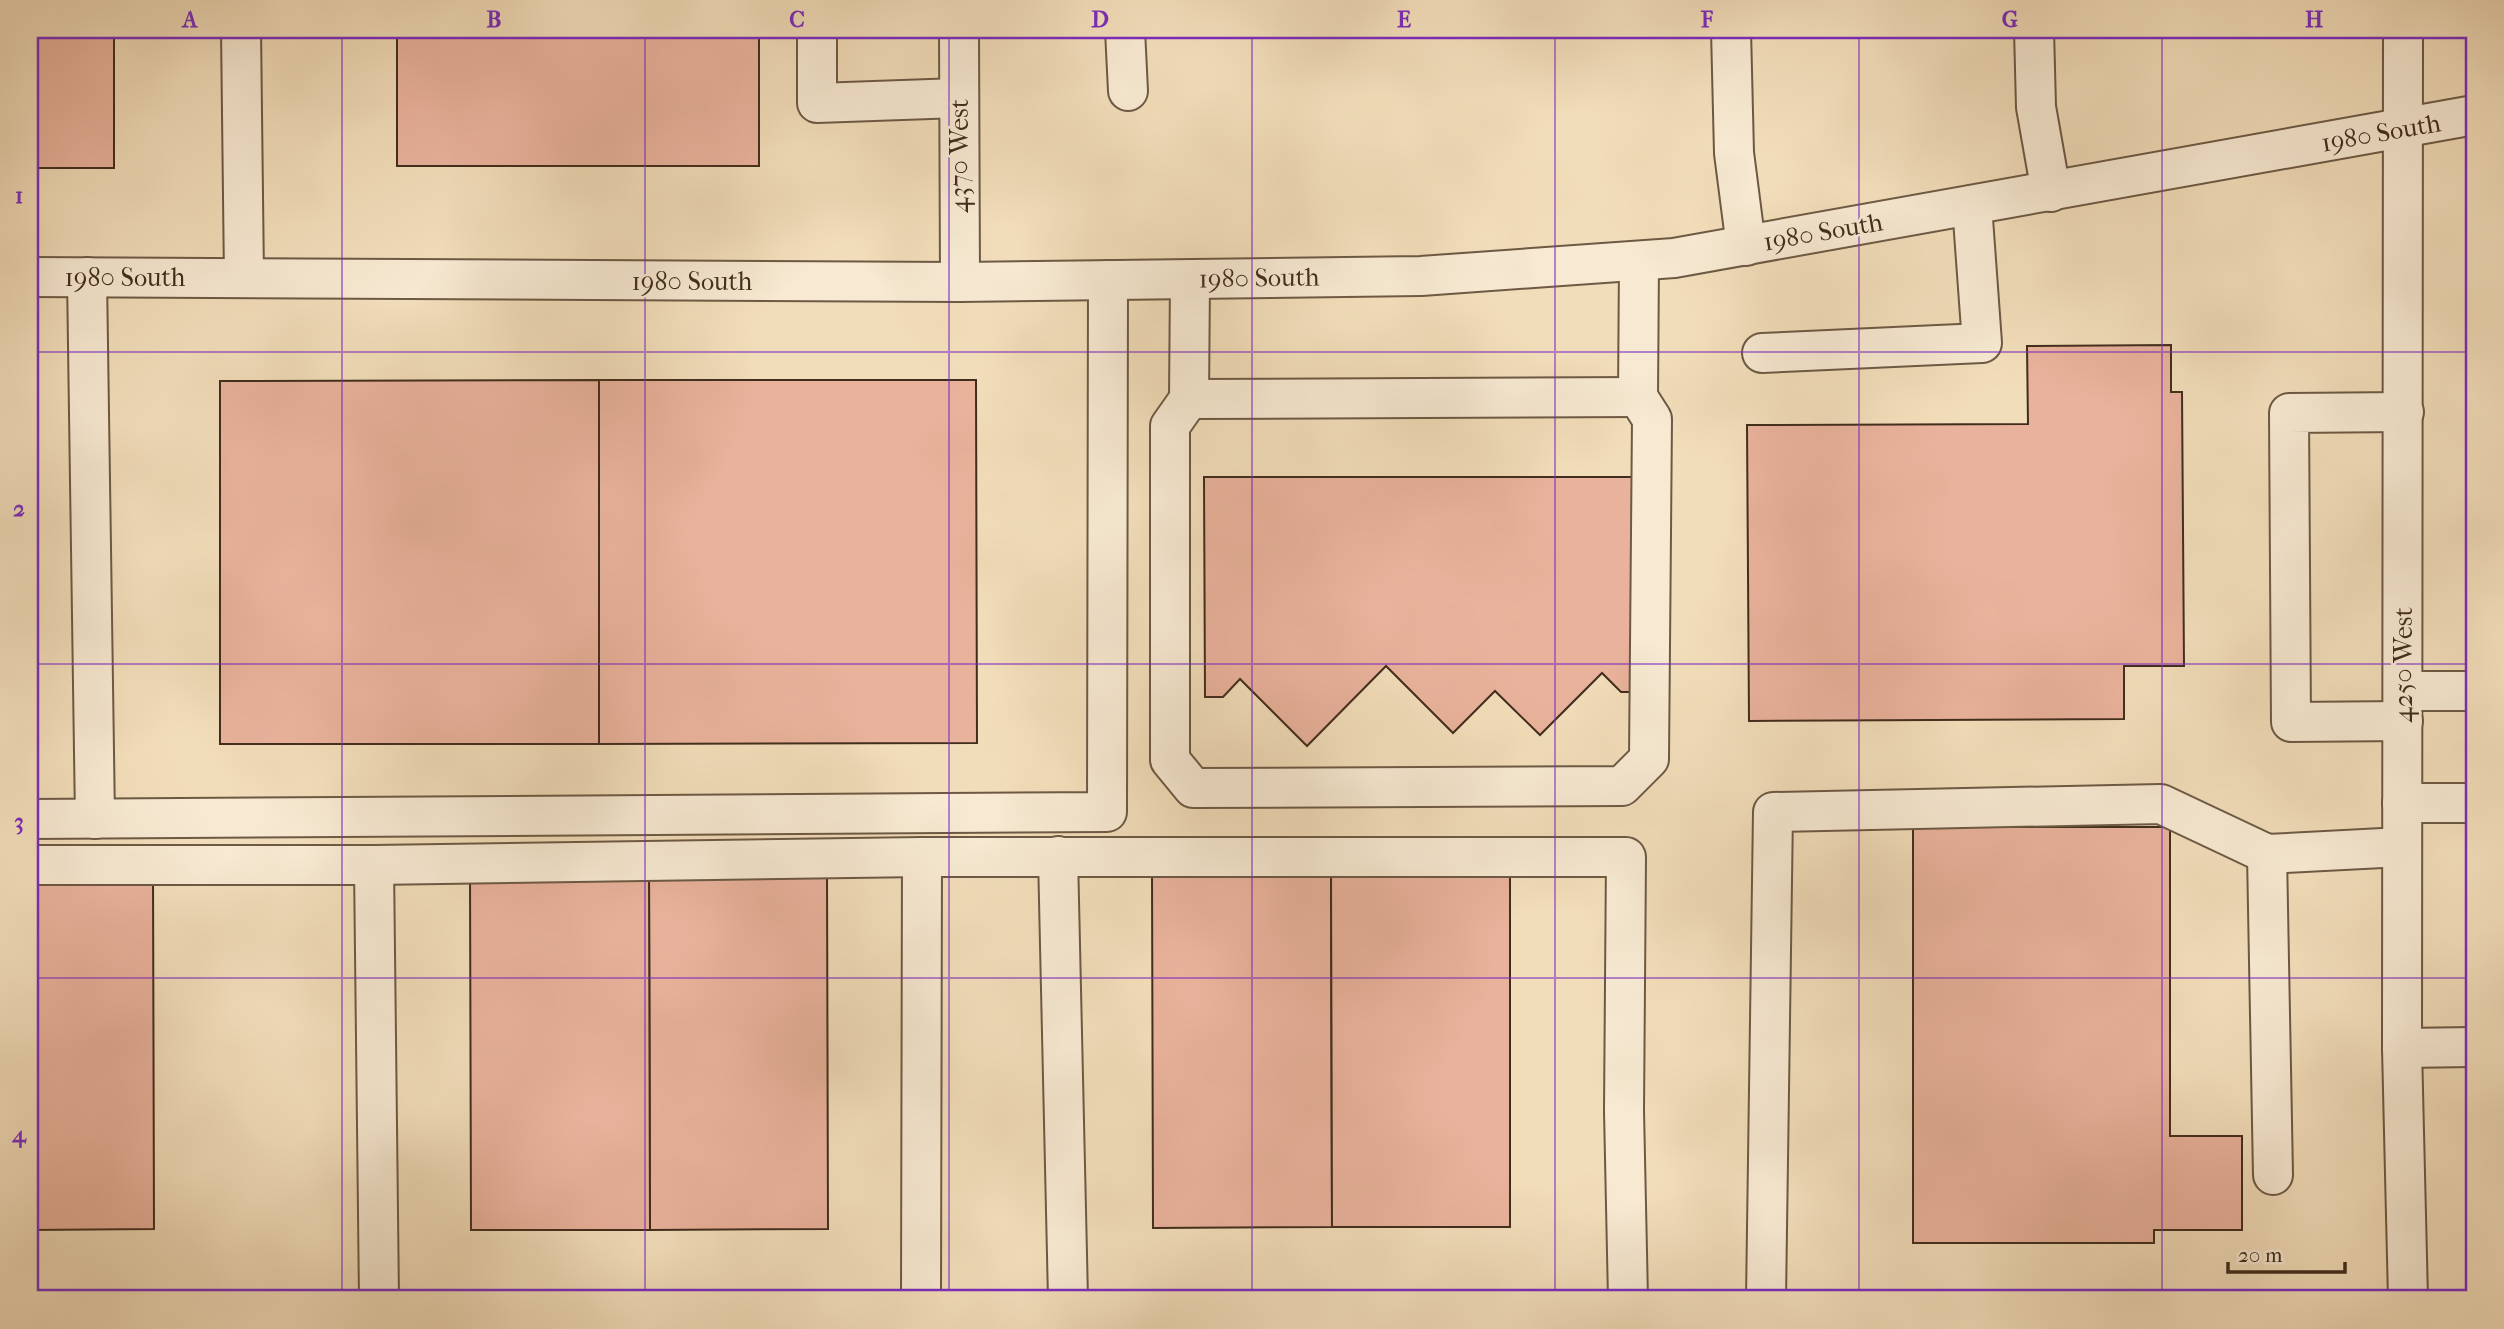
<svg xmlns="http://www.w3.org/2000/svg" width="2504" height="1329" font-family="'IM FELL French Canon',serif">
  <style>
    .building { fill: #e9b29c; stroke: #412d1d; stroke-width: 2 }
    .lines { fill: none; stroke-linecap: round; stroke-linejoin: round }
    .minor-casing { stroke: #6d5944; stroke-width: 42 }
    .minor { stroke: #f7e9d2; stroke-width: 38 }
    .grid { fill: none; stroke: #7b2cbf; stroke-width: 2; stroke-opacity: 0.55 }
    .labels { text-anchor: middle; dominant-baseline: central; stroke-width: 5; stroke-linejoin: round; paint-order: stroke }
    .street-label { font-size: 26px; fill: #412d1d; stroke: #f7e9d2 }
    .neatline { fill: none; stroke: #7b2cbf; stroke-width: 2.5 }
    .grid-label { font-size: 23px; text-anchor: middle; font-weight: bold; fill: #7b2cbf }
  </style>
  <rect width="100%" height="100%" fill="#f2ddba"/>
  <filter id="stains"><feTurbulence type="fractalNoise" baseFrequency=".00286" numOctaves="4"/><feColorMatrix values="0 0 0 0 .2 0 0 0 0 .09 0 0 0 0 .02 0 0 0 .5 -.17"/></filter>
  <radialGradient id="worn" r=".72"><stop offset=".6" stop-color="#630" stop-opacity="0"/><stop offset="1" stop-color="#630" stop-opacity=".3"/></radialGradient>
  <g class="building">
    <rect x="30" y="30" width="84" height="138"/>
    <rect x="397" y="30" width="362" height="136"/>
    <path d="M2171 345V392H2182L2184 666H2124V719L1749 721 1747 425 2028 424 2027 346Z"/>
    <path d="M599 380H976L977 743 599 744Z"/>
    <path d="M599 380V744H220V381Z"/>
    <path d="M1204 477H1639L1640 692H1621L1602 673 1540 735 1495 691 1453 733 1386 666 1307 746 1240 679 1223 697H1205Z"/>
    <path d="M1913 827H2170V1136H2242V1230H2154V1243H1913Z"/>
    <path d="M1331 869 1332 1227 1153 1228 1152 870Z"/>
    <path d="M1331 869H1510V1227H1332Z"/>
    <path d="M153 871 154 1229 30 1230V872Z"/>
    <path d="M827 871 828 1229 650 1230 649 872Z"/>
    <path d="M470 872H649L650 1230H471Z"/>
  </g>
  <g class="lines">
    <g class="minor-casing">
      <g id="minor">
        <path d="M241 30 244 278"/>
        <path d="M817 30V103L959 98"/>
        <path d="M959 30 960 282"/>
        <path d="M1125 30 1128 91"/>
        <path d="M1731 30 1734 153 1746 246"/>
        <path d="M2034 30 2036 107 2051 192"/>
        <path d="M2403 30 2402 1048 2408 1299"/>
        <path d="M30 277 960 282 1421 276 1674 258 2474 115"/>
        <path d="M87 277 95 819"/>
        <path d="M1190 279 1189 399 1170 426V760L1193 788 1622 786 1649 759 1652 419 1638 397 1639 261"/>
        <path d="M1762 353 1982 343 1972 205"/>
        <path d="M1189 399 1638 397"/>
        <path d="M2403 691H2474"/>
        <path d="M2403 721 2291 722 2289 413 2404 412"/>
        <path d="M2402 803H2474"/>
        <path d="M30 819 1107 812 1108 280"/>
        <path d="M2267 854 2273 1175"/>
        <path d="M1058 856 1068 1299"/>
        <path d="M30 865H374L922 857H1626L1624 1111 1628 1299"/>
        <path d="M374 865 379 1299"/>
        <path d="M2402 1048 2474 1047"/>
        <path d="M921 1299 922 857"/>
        <path d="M1766 1299 1773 812 2161 804 2267 854 2402 847"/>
      </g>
    </g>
    <use href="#minor" class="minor"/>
  </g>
  <path class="grid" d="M342 30V1299M645 30V1299M949 30V1299M1252 30V1299M1555 30V1299M1859 30V1299M2162 30V1299M30 352H2474M30 664H2474M30 978H2474"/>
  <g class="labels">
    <g class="street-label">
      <text transform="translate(2381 133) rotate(-10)">1980 South</text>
      <text transform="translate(959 156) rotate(-90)">4370 West</text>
      <text transform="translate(1823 232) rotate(-10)">1980 South</text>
      <text x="125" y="277">1980 South</text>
      <text transform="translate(1259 278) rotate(-1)">1980 South</text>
      <text x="692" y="281">1980 South</text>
      <text transform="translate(2403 665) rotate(-90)">4250 West</text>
    </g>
  </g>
  <rect width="2504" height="1329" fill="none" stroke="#f2ddba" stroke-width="77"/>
  <path d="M2228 1262v10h117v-10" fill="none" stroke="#412d1d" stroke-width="3.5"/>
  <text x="2238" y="1262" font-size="21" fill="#412d1d" stroke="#f7e9d2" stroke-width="5" paint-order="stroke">20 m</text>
  <rect x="38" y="38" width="2428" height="1252" class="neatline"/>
  <g class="grid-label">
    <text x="190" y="27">A</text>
    <text x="494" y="27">B</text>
    <text x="797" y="27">C</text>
    <text x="1100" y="27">D</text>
    <text x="1404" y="27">E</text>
    <text x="1707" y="27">F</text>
    <text x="2010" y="27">G</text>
    <text x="2314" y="27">H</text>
    <text x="19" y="203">1</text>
    <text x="19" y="516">2</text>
    <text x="19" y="829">3</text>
    <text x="19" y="1142">4</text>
  </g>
  <rect width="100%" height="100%" filter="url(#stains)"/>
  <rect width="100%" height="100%" fill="url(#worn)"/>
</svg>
